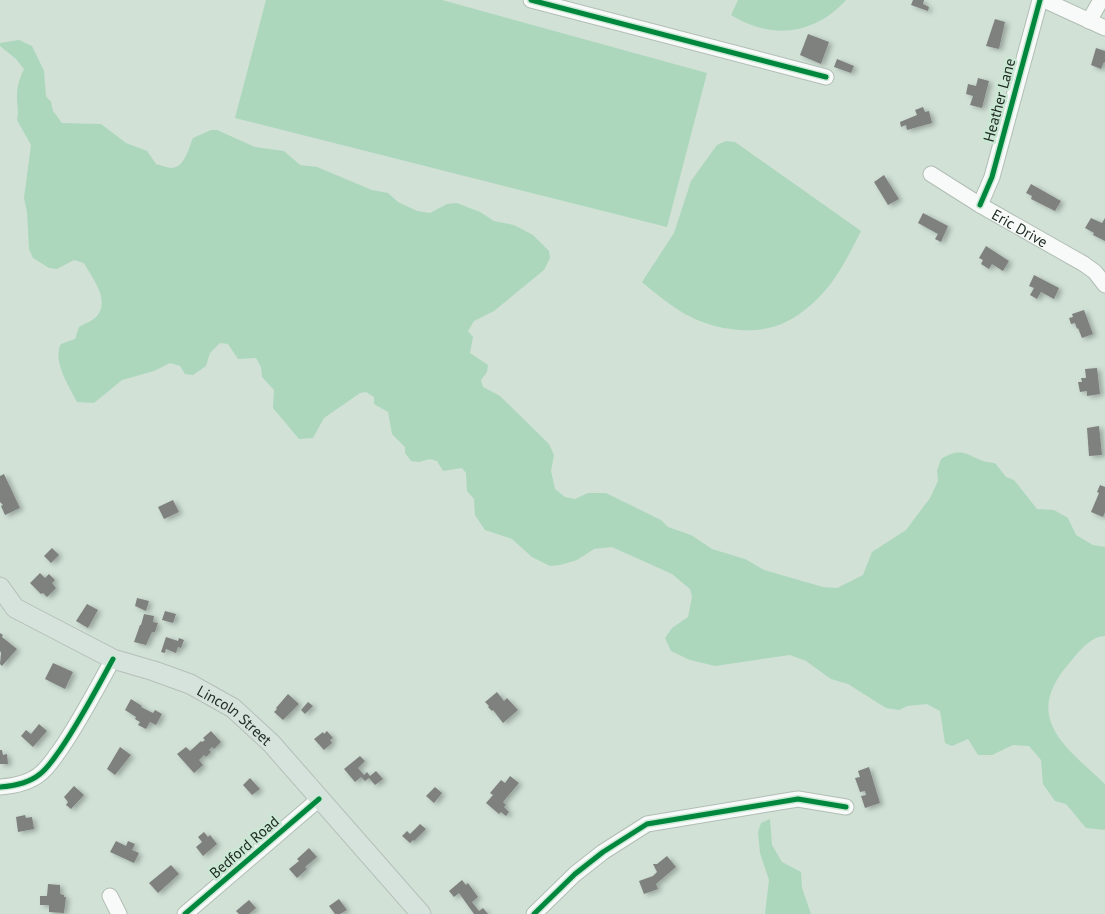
<svg xmlns="http://www.w3.org/2000/svg" width="1105" height="914" font-family="'PT Sans',sans-serif">
  <style>
    .green { fill: #acd7bc }
    .building { fill: #7f817f; filter: url(#shadow) }
    .lines { fill: none; stroke-linecap: round; stroke-linejoin: round }
    .minor-casing { stroke: #b1beb5; stroke-width: 17 }
    .major-casing { stroke: #b5bfb9; stroke-width: 21 }
    .minor { stroke: #f8faf9; stroke-width: 15 }
    .major { stroke: #d6e2dc; stroke-width: 19 }
    .cycleway-casing { stroke: #cae8d4; stroke-width: 8 }
    .cycleway { stroke: #00873e; stroke-width: 5 }
    .labels { text-anchor: middle; dominant-baseline: central; stroke-width: 5; stroke-linejoin: round; paint-order: stroke }
    .street-label { font-size: 15px; fill: #202c24; stroke: #cae8d4 }
  </style>
  <defs>
    <filter id="shadow"><feDropShadow dx="3.5" dy="2" stdDeviation="2.5" flood-color="#0004"/></filter>
  </defs>
  <rect width="100%" height="100%" fill="#d1e1d6"/>
  <g class="green">
    <path d="M266 0H442L707 73 667 227 235 118Z"/>
    <path d="M738 0H846C814 35 771 40 731 15Z"/>
    <path d="M19 40 32 46 44 71 46 96 51 102 53 111 62 123 101 124 126 143 147 151 156 164C161 165 168 168 172 168 185 167 189 147 193 138L211 130H217L255 147 284 151 300 165 317 167 372 190 388 193 398 202 417 211 430 213 447 204 457 203 480 212 494 221 514 225 533 235 549 251 550 258 544 270 494 311 474 321 468 331 473 337 470 353 488 365 487 372 481 380 483 387 500 396 549 444 554 455 551 471 555 489 565 497 575 499 588 493H606L661 520 668 527 691 535 712 549 745 559 764 570 823 587 837 588 863 575 872 552 906 530 930 498 938 481 937 471 941 459C968 443 969 462 995 463L1006 477 1014 480 1037 509 1054 510 1068 518 1076 535 1093 545 1105 547V636C1092 636 1080 650 1072 660 1021 716 1062 744 1105 784V830L1086 828 1066 804 1055 801 1043 784 1041 760 1029 746 1013 745 992 755H978L968 739 952 746 945 743 940 711 927 704 907 706 899 710 886 708 848 684 831 679 806 661 790 655 715 666 690 660 671 651 665 638 672 628 688 617 692 597 690 589 672 574 612 547 594 549 577 560 560 565 550 566 532 557 512 539 485 530 475 515 474 499 467 491 466 473 462 468 443 471 437 461 430 459 419 462 411 461 405 453V447L392 434 388 412 374 404V397L366 392 360 393 324 418 313 438 299 439 273 408 274 390 262 377 261 367 256 358 238 359 228 344 220 343 210 353 206 366 193 375 185 374 180 366 170 363 154 371 122 380 94 403 77 402C69 386 52 361 61 344L75 339 79 327C84 324 92 321 96 317 111 301 93 279 84 263L74 260 57 269 49 268 33 258 29 249 27 212 24 198 31 145 17 120C19 110 17 107 17 98 17 87 19 79 24 69L16 59 0 46V43Z"/>
    <path d="M726 141 735 142 861 231C848 257 834 285 812 304 789 324 769 332 739 330 696 326 674 309 642 282L674 233 691 181 717 145Z"/>
    <path d="M770 819 772 845 782 862 801 872 802 888 811 914H765L769 880 760 853 758 832 761 823Z"/>
  </g>
  <g class="building">
    <path d="M913 0H924L923 4 929 7 928 11 911 5Z"/>
    <path d="M995 19 1005 22 999 49 986 46Z"/>
    <path d="M808 34 829 42 821 64 800 55Z"/>
    <path d="M1096 48 1105 51V62H1104L1101 69 1091 65Z"/>
    <path d="M837 59 854 66 851 73 834 67Z"/>
    <path d="M978 78 989 81 982 108 970 105 973 96 966 94 968 84 976 86Z"/>
    <path d="M923 107 925 112 929 111 932 123 907 130 906 125 901 127 900 122 917 115 915 110Z"/>
    <path d="M884 175 899 199 888 205 874 182Z"/>
    <path d="M1031 184 1061 201 1055 211 1031 199 1032 196 1026 193Z"/>
    <path d="M923 213 948 226 941 242 935 239 938 234 918 223Z"/>
    <path d="M1091 218 1102 223 1105 218V241L1093 235 1094 233 1085 228Z"/>
    <path d="M986 246 1009 261 1003 271 992 264 989 269 981 264 983 260 979 258Z"/>
    <path d="M1034 275 1059 288 1054 299 1041 292 1037 299 1030 295 1034 288 1029 286Z"/>
    <path d="M1084 310 1093 334 1082 338 1078 328 1077 329 1075 323 1071 324 1069 318 1073 317 1072 314Z"/>
    <path d="M1097 368 1100 394 1087 396V391L1080 392 1078 382H1082L1081 378H1086L1085 369Z"/>
    <path d="M1099 426 1102 455 1089 456 1087 428Z"/>
    <path d="M4 474 20 508 5 515 1 506 3 505 0 502V476Z"/>
    <path d="M1100 485 1105 487V512L1103 517 1091 512 1099 493 1097 492Z"/>
    <path d="M173 500 179 512 164 519 158 507Z"/>
    <path d="M52 548 59 555 51 563 44 556Z"/>
    <path d="M40 573 45 578 49 574 55 580 52 583 56 588 47 597 43 593 41 594 30 583Z"/>
    <path d="M137 598 149 601 146 611 135 606Z"/>
    <path d="M87 604 98 610 88 628 76 621Z"/>
    <path d="M165 611 176 614 173 623 162 620Z"/>
    <path d="M144 614 154 616 153 622 158 623 155 632H152L146 645 134 642 140 625H141Z"/>
    <path d="M0 633 3 635 2 637 17 649 2 666 0 664 1 653 0 651Z"/>
    <path d="M166 637 178 641 179 638 184 640 181 648 178 647 176 653 166 649 165 653 161 652Z"/>
    <path d="M53 663 73 672 65 689 45 679Z"/>
    <path d="M497 692 504 701 507 698 518 710 503 723 493 710 492 711 488 707 489 706 485 702Z"/>
    <path d="M288 694 299 704 283 720 274 712 277 709 276 708Z"/>
    <path d="M131 699 142 706 141 707 153 713 155 710 162 714 156 725 150 722 146 729 138 725 140 722 135 719 136 717 125 710Z"/>
    <path d="M308 702 313 706 305 714 301 710Z"/>
    <path d="M39 724 47 731 33 747 21 736 26 730 31 734Z"/>
    <path d="M211 731 221 742 214 749 212 747 209 750 211 752 206 757 204 755 199 760 203 765 194 773 177 754 186 747 190 751 201 741 202 742 205 740 203 738Z"/>
    <path d="M327 731 333 738 330 740 332 743 324 750 314 739 323 732 324 734Z"/>
    <path d="M120 747 131 755 115 775 107 769Z"/>
    <path d="M0 750H2L3 755 7 754 8 764H0Z"/>
    <path d="M360 756 365 761 358 768 364 775 367 772 370 776 376 771 383 779 375 785 369 778 365 781 361 777 355 782 344 769Z"/>
    <path d="M869 767 880 803 865 808 861 796 866 795 865 791 860 792 855 778 860 777 858 771Z"/>
    <path d="M510 776 519 783 503 802 506 805 504 807 509 812 506 816 501 812 499 814 486 803 493 795 490 793 501 780 505 783Z"/>
    <path d="M250 778 260 789 252 795 243 785Z"/>
    <path d="M74 786 84 795 71 809 66 805 68 802 64 797Z"/>
    <path d="M435 787 442 793 434 803 426 796Z"/>
    <path d="M25 815 26 818 32 817 34 829 18 832 16 817Z"/>
    <path d="M420 824 426 829 414 841 413 840 410 843 402 836 407 831 410 834Z"/>
    <path d="M204 832 208 837 210 835 217 844 203 856 196 847 202 842 198 837Z"/>
    <path d="M116 841 126 846 128 841 135 844 132 850 139 853 134 863 110 852Z"/>
    <path d="M309 848 317 857 305 867 307 869 297 878 289 869 299 861 297 859Z"/>
    <path d="M667 856 676 867 656 884 658 889 644 894 639 881 653 876 657 872 653 864H657Z"/>
    <path d="M171 865 179 874 158 893 149 883Z"/>
    <path d="M462 880 466 885 468 883 478 897 472 902 479 911 483 908 488 914H474L459 893 454 897 449 891Z"/>
    <path d="M48 884 60 885V894L64 895V897H66L64 913 49 912V905H40V896H47Z"/>
    <path d="M339 899 347 910 340 914H335L329 906Z"/>
    <path d="M249 900 256 908 249 914H239L236 911Z"/>
  </g>
  <g class="lines">
    <g class="minor-casing">
      <g id="minor">
        <path d="M531 0 826 77"/>
        <path d="M1044 0 1105 28"/>
        <path d="M1089 21 1101 0"/>
        <path id="s1" d="M931 174 980 205 1084 264 1095 272 1105 285"/>
        <path d="M980 205 992 177 1040 0"/>
        <path d="M0 787C14 786 29 783 40 774 48 768 54 758 60 750 80 721 96 690 113 659"/>
        <path d="M110 896 119 914"/>
        <path d="M185 914 319 799"/>
        <path d="M534 914 575 874 603 852 647 824 798 799 846 807"/>
      </g>
    </g>
    <g class="major-casing">
      <g id="major">
        <path id="s2" d="M0 587 15 608 113 659 154 671 190 684 233 708 271 743 421 914"/>
      </g>
    </g>
    <use href="#minor" class="minor"/>
    <use href="#major" class="major"/>
    <g class="cycleway-casing">
      <g id="cycleway">
        <path d="M531 0 826 77"/>
        <path d="M980 205 992 177 1040 0"/>
        <path d="M0 787C14 786 29 783 40 774 48 768 54 758 60 750 80 721 96 690 113 659"/>
        <path d="M185 914 319 799"/>
        <path d="M534 914 575 874 603 852 647 824 798 799 846 807"/>
      </g>
    </g>
    <use href="#cycleway" class="cycleway"/>
  </g>
  <g class="labels">
    <g class="street-label">
      <text transform="translate(999 100) rotate(-75)">Heather Lane</text>
      <text stroke="none"><textPath href="#s1" startOffset="104">Eric Drive</textPath></text>
      <text stroke="none"><textPath href="#s2" startOffset="272">Lincoln Street</textPath></text>
      <text transform="translate(244 847) rotate(-41)">Bedford Road</text>
    </g>
  </g>
</svg>
